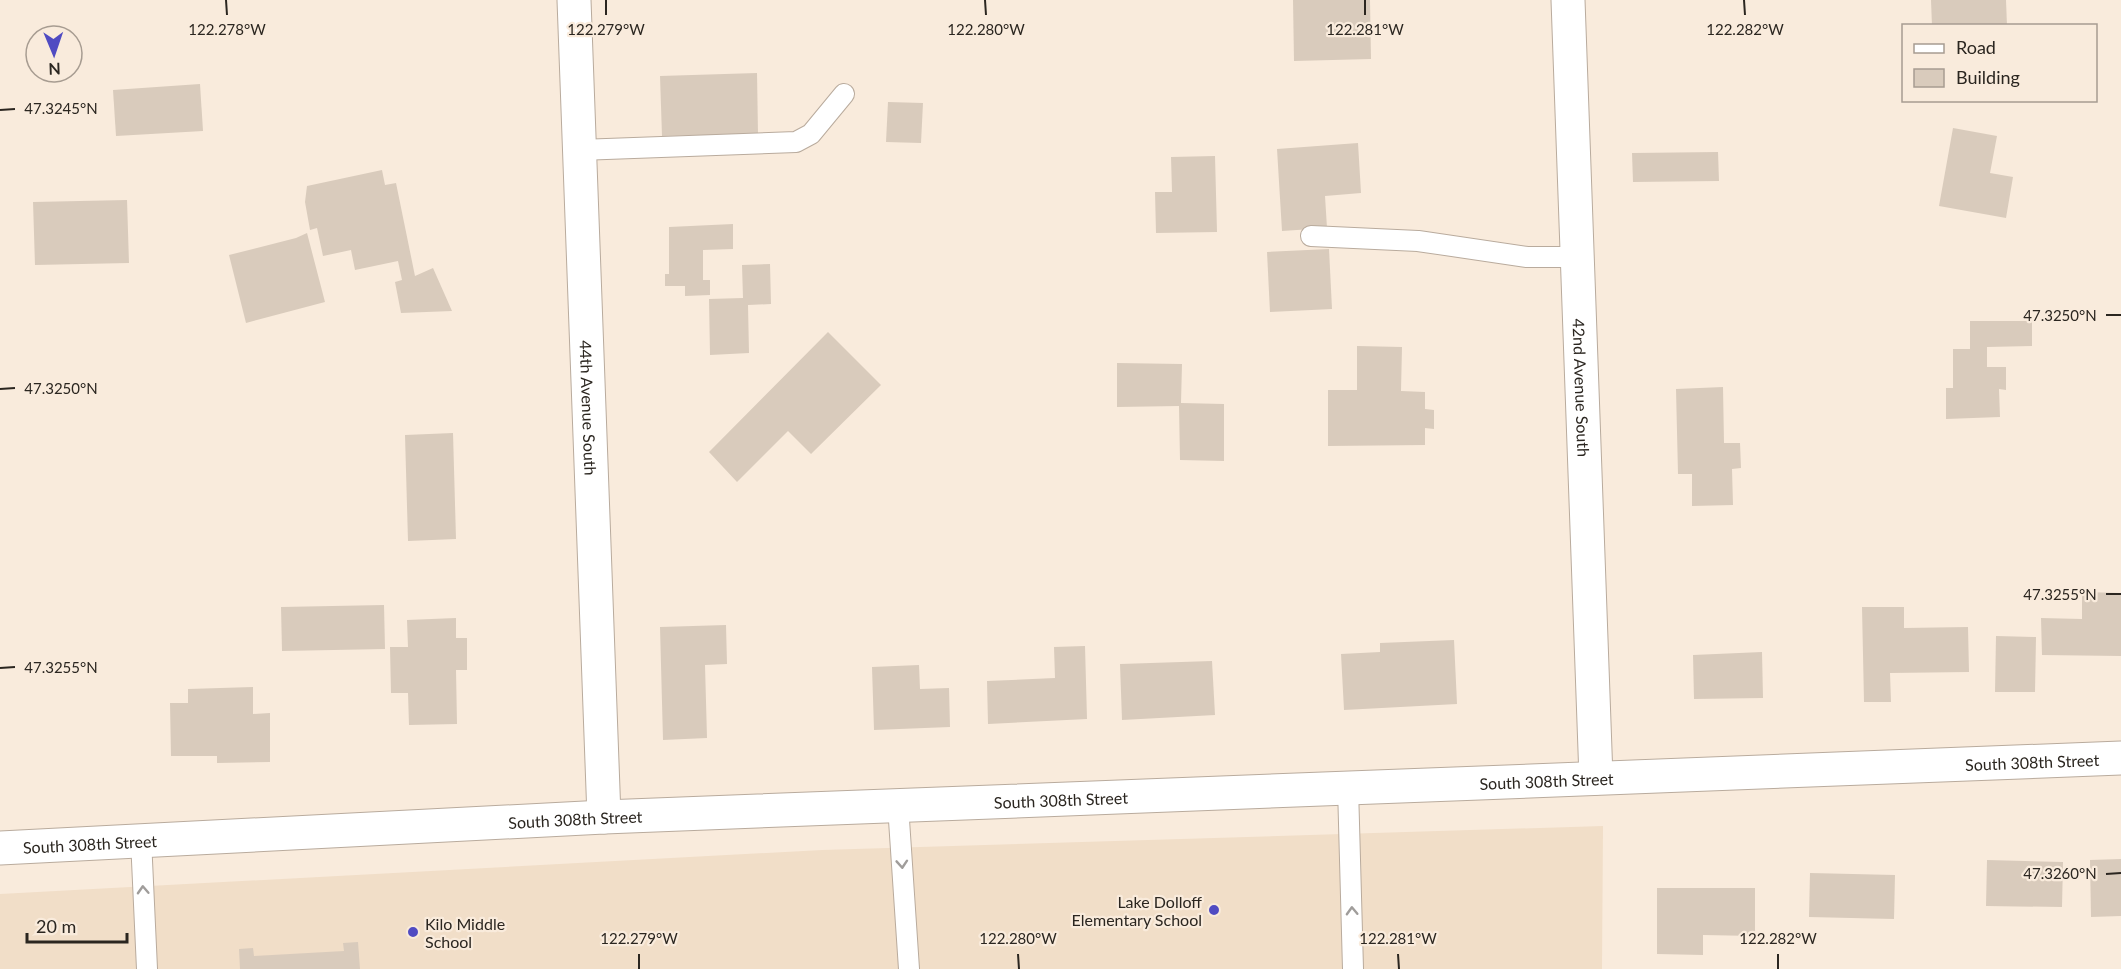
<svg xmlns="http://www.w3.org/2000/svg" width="2121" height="969" font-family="Lato,sans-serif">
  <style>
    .built { fill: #f1dec8 }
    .building { fill: #d9cbbc }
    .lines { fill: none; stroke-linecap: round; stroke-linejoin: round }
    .lane-casing { stroke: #b9ab9d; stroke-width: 22 }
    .street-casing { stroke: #b9ab9d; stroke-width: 35 }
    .lane { stroke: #fff; stroke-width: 20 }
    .street { stroke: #fff; stroke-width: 33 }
    .oneway { stroke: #a09d9b }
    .ticks { fill: none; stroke: #2b2620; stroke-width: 2 }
    .poi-dot { fill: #504bc2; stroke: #f9ebdc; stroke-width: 2 }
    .labels { text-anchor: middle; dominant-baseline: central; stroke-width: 4.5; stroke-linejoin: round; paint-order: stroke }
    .street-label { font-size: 16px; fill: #2b2620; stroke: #f9ebdc }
    .poi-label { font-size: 16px; fill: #2b2620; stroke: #f9ebdc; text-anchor: end }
    .ticks-label { font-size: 15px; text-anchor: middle; fill: #2b2620; stroke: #f9ebdc; stroke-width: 4.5; stroke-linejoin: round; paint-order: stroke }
  </style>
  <rect width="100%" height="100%" fill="#f9ebdc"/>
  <path class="built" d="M1603 826 1602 969H0V894L822 850Z"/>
  <g class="building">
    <path d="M1293 0H1370L1371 59 1294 61Z"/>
    <path d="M1931 0H2006L2007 26H1932Z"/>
    <path d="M757 73 758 134 662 136 660 76Z"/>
    <path d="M200 84 203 131 116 136 113 90Z"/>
    <path d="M888 102 923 103 921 143 886 142Z"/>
    <path d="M1953 128 1997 136 1990 173 2013 177 2006 218 1939 206Z"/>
    <path d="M1358 143 1361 193 1325 196 1327 228 1282 231 1277 149Z"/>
    <path d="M1718 152 1719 181 1633 182 1632 153Z"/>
    <path d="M1215 156 1217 232 1156 233 1155 192H1172L1171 157Z"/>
    <path d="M382 170 385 185 396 183 415 276 433 268 452 311 401 313 395 282 402 280 398 261 355 270 351 250 323 256 317 228 310 230 305 202 307 186Z"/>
    <path d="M127 200 129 263 35 265 33 202Z"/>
    <path d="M733 224V249L703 250V280H710V295L685 296V286H665V274H669V227Z"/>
    <path d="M307 233 325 302 246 323 229 255 296 238Z"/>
    <path d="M1329 249 1332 309 1270 312 1267 252Z"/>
    <path d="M770 264 771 304 748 305 749 353 710 355 709 299 743 298 742 265Z"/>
    <path d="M1970 321H2032V346L1987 347V367H2006V390L1999 389 2000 417 1946 419V388H1953V349H1970Z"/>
    <path d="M828 332 881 385 811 454 788 431 737 482 709 452Z"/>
    <path d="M1357 346 1402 347 1401 391 1425 392V409L1434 410V429L1425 428V445L1328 446V390H1357Z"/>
    <path d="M1117 363 1182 364 1181 403 1224 404V461L1180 460 1179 406 1117 407Z"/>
    <path d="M1723 387 1724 443H1740L1741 468 1732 469 1733 505 1692 506V474H1678L1676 389Z"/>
    <path d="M453 433 456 539 408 541 405 435Z"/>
    <path d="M2082 592 2121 593V656L2042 655 2041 618 2082 619Z"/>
    <path d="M384 605 385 649 282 651 281 607Z"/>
    <path d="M1862 607H1904V628L1968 627 1969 672 1890 673 1891 702H1864Z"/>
    <path d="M456 618V638H467V670H456L457 724 409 725 408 693H391L390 647H408L407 620Z"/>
    <path d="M726 625 727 664 705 665 707 738 663 740 660 627Z"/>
    <path d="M1996 636 2036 637 2035 692H1995Z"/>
    <path d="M1454 640 1457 704 1344 710 1341 654 1380 652V643Z"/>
    <path d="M1085 646 1087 719 988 724 987 681 1055 678 1054 647Z"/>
    <path d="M1762 652 1763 698 1694 699 1693 655Z"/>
    <path d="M1212 661 1215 715 1122 720 1120 664Z"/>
    <path d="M919 665 920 689 949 688 950 727 874 730 872 667Z"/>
    <path d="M253 687V714L270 713V762L217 763V756H171L170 703H188V689Z"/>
    <path d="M2121 859V916L2091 917 2090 860Z"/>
    <path d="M1987 860 2063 862 2062 907 1986 906Z"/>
    <path d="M1810 873 1895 875 1894 919 1809 917Z"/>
    <path d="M1657 888H1755V936L1703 935V955L1657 954Z"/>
    <path d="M358 942 360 969H240L239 949 253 948 254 956 344 951 343 943Z"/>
  </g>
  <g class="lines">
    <g class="lane-casing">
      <g id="lane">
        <path d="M579 150 796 142 811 134 844 94"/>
        <path d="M1311 236 1418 241 1527 257H1577"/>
        <path d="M1348 787 1353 969"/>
        <path d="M898 805 909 969"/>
        <path d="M141 839 147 969"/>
      </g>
    </g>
    <g class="street-casing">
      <g id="street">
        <path id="s1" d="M574 0 604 817"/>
        <path id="s2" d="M1568 0 1596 778"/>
        <path id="s3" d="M0 848 604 817 2121 758"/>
      </g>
    </g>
    <use href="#lane" class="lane"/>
    <use href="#street" class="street"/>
  </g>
  <defs><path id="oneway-chevron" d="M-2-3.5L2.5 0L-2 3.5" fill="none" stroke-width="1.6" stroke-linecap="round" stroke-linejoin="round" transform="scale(1.5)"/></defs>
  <g class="oneway">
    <use href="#oneway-chevron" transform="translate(902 864) rotate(86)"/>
    <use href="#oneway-chevron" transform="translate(143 890) rotate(-93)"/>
    <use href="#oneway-chevron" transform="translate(1352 911) rotate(-92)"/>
  </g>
  <path class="ticks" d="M226 0 227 15M606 0V15M985 0 986 15M1365 0V15M1744 0 1745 15M0 110 15 109M2106 315H2121M0 389 15 388M2106 594H2121M0 668 15 667M2106 874 2121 873M639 954V969M1018 954 1019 969M1398 954 1399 969M1778 954V969"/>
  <g class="poi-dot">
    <circle cx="1214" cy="910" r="6"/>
    <circle cx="413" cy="932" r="6"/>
  </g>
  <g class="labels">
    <g class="street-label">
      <text stroke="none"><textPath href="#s2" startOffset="388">42nd Avenue South</textPath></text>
      <text stroke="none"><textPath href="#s1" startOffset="408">44th Avenue South</textPath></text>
      <text stroke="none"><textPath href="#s3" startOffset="2034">South 308th Street</textPath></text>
      <text stroke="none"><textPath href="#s3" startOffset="1548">South 308th Street</textPath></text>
      <text stroke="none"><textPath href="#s3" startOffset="1062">South 308th Street</textPath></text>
      <text stroke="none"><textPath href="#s3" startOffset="576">South 308th Street</textPath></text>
      <text stroke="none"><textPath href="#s3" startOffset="90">South 308th Street</textPath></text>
    </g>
    <g class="poi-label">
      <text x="1202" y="901">Lake Dolloff<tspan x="1202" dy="18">Elementary School</tspan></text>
      <text x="425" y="923" text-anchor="start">Kilo Middle<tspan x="425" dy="18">School</tspan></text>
    </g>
  </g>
  <g class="ticks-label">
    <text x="227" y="35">122.278°W</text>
    <text x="606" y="35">122.279°W</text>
    <text x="986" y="35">122.280°W</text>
    <text x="1365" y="35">122.281°W</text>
    <text x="1745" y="35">122.282°W</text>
    <text x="61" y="114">47.3245°N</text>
    <text x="2060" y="321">47.3250°N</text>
    <text x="61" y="394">47.3250°N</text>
    <text x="2060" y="600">47.3255°N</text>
    <text x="61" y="673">47.3255°N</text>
    <text x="2060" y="879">47.3260°N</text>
    <text x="639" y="944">122.279°W</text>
    <text x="1018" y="944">122.280°W</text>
    <text x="1398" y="944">122.281°W</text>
    <text x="1778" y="944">122.282°W</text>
  </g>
  <rect x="1902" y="24" width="195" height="78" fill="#f9ebdc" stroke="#a79c91" stroke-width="1.5"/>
  <rect x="1914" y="44" width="30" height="9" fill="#ffffff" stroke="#a79c91" stroke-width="1.5"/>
  <text x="1956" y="54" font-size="18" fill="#2b2620">Road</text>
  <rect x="1914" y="69" width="30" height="18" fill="#d9cbbc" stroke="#a79c91" stroke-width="1.5"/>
  <text x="1956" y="84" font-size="18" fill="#2b2620">Building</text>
  <g transform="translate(54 54) rotate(178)"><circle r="28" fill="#f9ebdc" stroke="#a79c91" stroke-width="1.5"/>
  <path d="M0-4.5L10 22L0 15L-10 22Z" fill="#504bc2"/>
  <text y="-9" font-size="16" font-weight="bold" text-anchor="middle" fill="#2b2620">N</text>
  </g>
  <path d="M27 933v9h100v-9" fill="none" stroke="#2b2620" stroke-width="3"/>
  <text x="36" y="933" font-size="18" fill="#2b2620" stroke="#f9ebdc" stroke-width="4.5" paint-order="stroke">20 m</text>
</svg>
